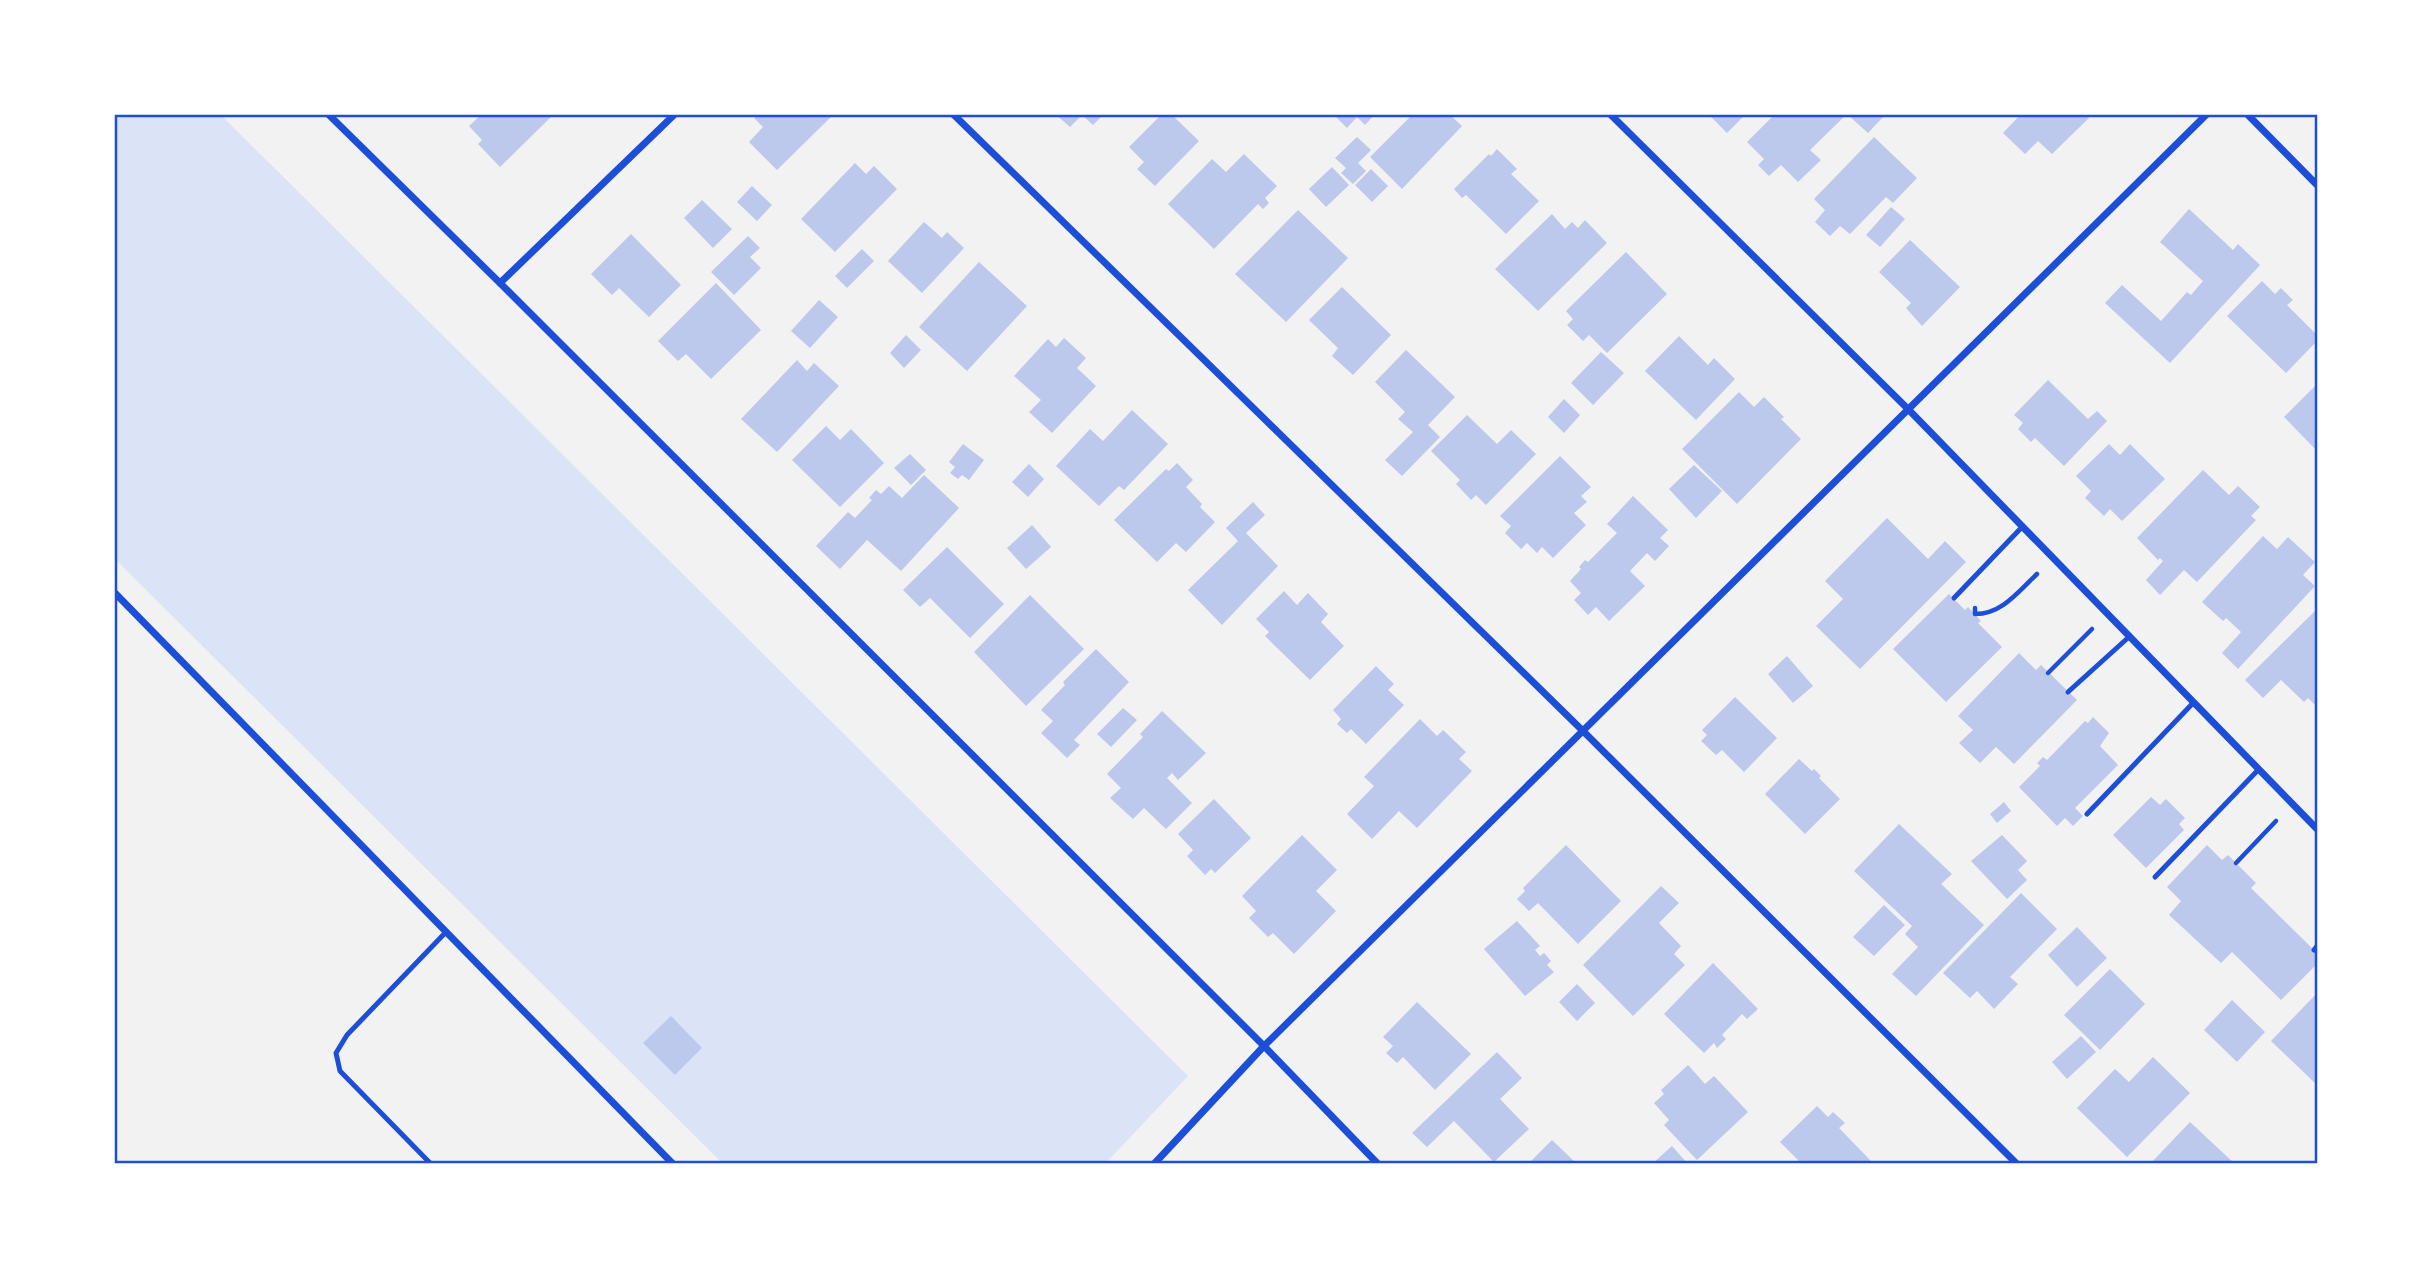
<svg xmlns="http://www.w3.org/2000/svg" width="2431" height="1278" font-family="'PT Sans',sans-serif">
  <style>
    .green { fill: #dbe4f7 }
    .building { fill: #bdc9ec }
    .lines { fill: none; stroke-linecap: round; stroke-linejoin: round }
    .path { stroke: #1d4ed8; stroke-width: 4.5 }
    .service { stroke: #1d4ed8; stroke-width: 5 }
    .minor { stroke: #1d4ed8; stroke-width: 7 }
    .neatline { fill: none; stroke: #1d4ed8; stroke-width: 2.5 }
  </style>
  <rect width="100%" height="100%" fill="#f2f2f2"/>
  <path class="green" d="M114 114H220L1188 1076 1105 1164H723L114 558Z"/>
  <g class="building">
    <path d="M482 114H554L500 167 478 144 482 140 469 126Z"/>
    <path d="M759 114H834L777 170 749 142 763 127 754 118Z"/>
    <path d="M1055 114H1104L1093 125 1082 115 1070 127Z"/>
    <path d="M1162 114H1171L1199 141 1155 186 1137 169 1144 162 1129 147Z"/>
    <path d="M1333 114H1375L1365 125 1357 117 1347 128Z"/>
    <path d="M1413 114H1449L1462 126 1402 189 1370 157Z"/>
    <path d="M1708 114H1746L1727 133Z"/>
    <path d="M1775 114H1847L1810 150 1821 160 1798 182 1781 165 1769 176 1758 165 1764 159 1747 142Z"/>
    <path d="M1847 114H1886L1868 133Z"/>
    <path d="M2021 114H2084L2089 118 2052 154 2038 141 2025 154 2003 133Z"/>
    <path d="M1357 137 1371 150 1358 163 1366 171 1353 184 1341 173 1346 168 1335 158Z"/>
    <path d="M1874 137 1917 178 1893 203 1886 197 1850 234 1840 226 1830 236 1815 222 1825 210 1814 199Z"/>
    <path d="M1497 149 1517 169 1511 174 1539 201 1506 234 1466 195 1462 198 1454 189 1489 154 1491 156Z"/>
    <path d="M1244 154 1277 186 1265 198 1269 203 1263 209 1258 204 1214 249 1168 204 1212 159 1226 172Z"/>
    <path d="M855 163 866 174 874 166 897 189 835 252 801 219Z"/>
    <path d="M1332 167 1349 185 1326 207 1309 189Z"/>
    <path d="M1371 169 1388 186 1372 202 1355 185Z"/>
    <path d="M752 186 772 205 757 221 737 202Z"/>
    <path d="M702 200 732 229 713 248 684 218Z"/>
    <path d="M1891 207 1905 219 1880 247 1866 235Z"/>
    <path d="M2189 209 2233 250 2238 244 2260 265 2170 363 2105 303 2122 285 2161 321 2187 292 2191 295 2203 281 2160 242Z"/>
    <path d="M1298 210 1348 258 1286 322 1235 274Z"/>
    <path d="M1552 214 1565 229 1572 222 1578 228 1585 220 1607 243 1538 311 1495 269Z"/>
    <path d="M924 222 942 238 947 232 964 248 922 293 888 261Z"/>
    <path d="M631 234 681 285 649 317 619 288 612 295 591 274Z"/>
    <path d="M748 236 760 248 750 257 761 268 734 295 711 272Z"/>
    <path d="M1910 240 1960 287 1922 326 1906 308 1911 303 1879 272Z"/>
    <path d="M862 249 874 261 847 288 835 276Z"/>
    <path d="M1626 252 1667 294 1607 353 1589 335 1583 341 1567 325 1573 319 1566 311Z"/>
    <path d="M979 262 1027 306 967 371 919 327Z"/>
    <path d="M2262 281 2275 294 2281 288 2293 300 2287 305 2317 335V341L2286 373 2227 316Z"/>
    <path d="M716 283 761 330 711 379 686 354 678 361 658 341Z"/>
    <path d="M1342 287 1391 335 1353 375 1332 356 1338 348 1309 320Z"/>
    <path d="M819 300 838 317 810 348 791 331Z"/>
    <path d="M906 335 921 350 904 368 890 353Z"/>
    <path d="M1679 336 1708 365 1714 358 1735 379 1696 420 1645 371Z"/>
    <path d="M1064 338 1086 358 1077 368 1096 386 1052 433 1029 412 1041 400 1014 376 1048 339 1056 347Z"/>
    <path d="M1406 350 1455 397 1428 425 1440 437 1402 476 1385 460 1413 432 1398 419 1405 412 1375 382Z"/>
    <path d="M1601 352 1624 373 1593 405 1571 383Z"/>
    <path d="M797 360 807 371 814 363 839 386 777 452 741 419Z"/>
    <path d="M2048 380 2088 419 2097 411 2107 421 2064 466 2035 438 2031 442 2018 429 2023 423 2014 415Z"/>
    <path d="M2317 384V451L2284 417Z"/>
    <path d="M1739 392 1754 407 1764 397 1784 417 1781 419 1801 439 1737 504 1682 449Z"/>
    <path d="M1564 399 1580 415 1564 433 1548 417Z"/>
    <path d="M1132 410 1168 444 1124 490 1119 486 1099 506 1056 466 1090 429 1103 441Z"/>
    <path d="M1467 415 1497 444 1511 430 1536 454 1486 505 1476 495 1471 500 1456 484 1460 480 1431 451Z"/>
    <path d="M826 426 840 440 851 429 884 463 840 507 792 460Z"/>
    <path d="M963 444 984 460 969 480 962 475 958 479 950 473 955 467 949 462Z"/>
    <path d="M2109 444 2120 455 2130 444 2165 479 2122 521 2110 509 2104 516 2085 498 2091 491 2076 476Z"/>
    <path d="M910 454 926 470 911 485 894 468Z"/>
    <path d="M1560 456 1591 487 1581 496 1587 502 1574 513 1586 525 1553 558 1542 547 1537 553 1527 543 1521 549 1505 533 1511 526 1500 516Z"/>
    <path d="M1177 463 1193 480 1186 487 1202 504 1200 507 1215 522 1186 552 1176 543 1157 562 1114 520 1166 469 1169 471Z"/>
    <path d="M1029 464 1044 479 1028 497 1012 482Z"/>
    <path d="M1694 465 1722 491 1696 518 1669 489Z"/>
    <path d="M2203 470 2229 495 2238 486 2260 507 2251 516 2256 520 2197 582 2184 570 2160 595 2146 580 2163 561 2160 558 2158 560 2137 538Z"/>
    <path d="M924 475 959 508 901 571 867 540 840 569 816 546 848 512 855 518 872 500 869 498 876 490 881 494 889 486 902 498Z"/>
    <path d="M1633 496 1668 530 1660 538 1669 546 1655 561 1647 553 1630 571 1645 586 1609 621 1596 607 1588 615 1574 600 1581 593 1570 581 1581 569 1579 567 1585 560 1588 562 1617 533 1607 524Z"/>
    <path d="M1253 502 1265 515 1246 533 1278 566 1222 625 1188 590 1238 541 1226 528Z"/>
    <path d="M1887 518 1928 559 1945 541 1966 562 1860 669 1816 626 1843 599 1825 581Z"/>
    <path d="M1032 525 1051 547 1026 569 1007 548Z"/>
    <path d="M2263 536 2277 549 2288 537 2315 562 2303 575 2315 586 2238 669 2222 653 2241 632 2226 618 2223 621 2202 602Z"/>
    <path d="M947 547 1004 604 970 638 930 598 920 607 903 590Z"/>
    <path d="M1284 591 1297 605 1308 593 1328 614 1321 622 1344 646 1310 680 1265 636 1269 632 1256 619Z"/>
    <path d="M1949 594 1965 610 1968 607 1981 621 1978 623 2002 647 1946 702 1893 649Z"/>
    <path d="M1030 595 1084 649 1026 706 974 652Z"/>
    <path d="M2317 609V707L2308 698 2304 702 2281 680 2263 698 2245 680Z"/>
    <path d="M1096 649 1129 682 1074 740 1080 745 1067 758 1041 733 1053 721 1041 710 1065 685 1063 682Z"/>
    <path d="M2019 653 2036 670 2041 665 2077 700 2014 764 1996 747 1980 763 1959 743 1973 730 1958 716Z"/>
    <path d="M1787 656 1813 686 1793 703 1768 674Z"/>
    <path d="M1376 666 1394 684 1388 690 1404 705 1366 744 1351 729 1347 733 1337 724 1341 719 1333 710Z"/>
    <path d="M1735 697 1777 738 1744 772 1722 750 1716 755 1701 741 1707 735 1702 730Z"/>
    <path d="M1123 708 1137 720 1111 747 1097 734Z"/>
    <path d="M1162 711 1206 753 1178 780 1172 773 1167 778 1192 803 1166 829 1144 808 1133 819 1110 798 1121 788 1107 774 1143 737 1140 734Z"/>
    <path d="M2093 717 2109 733 2100 746 2118 765 2075 808 2083 816 2073 826 2065 818 2057 826 2019 787 2040 766 2037 763 2043 757 2047 760 2085 721 2088 723Z"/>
    <path d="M1420 719 1437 736 1443 730 1466 752 1459 759 1472 771 1417 828 1399 811 1372 839 1347 814 1374 786 1364 777Z"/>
    <path d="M1799 759 1812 771 1814 769 1821 776 1819 778 1840 799 1805 834 1765 794Z"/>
    <path d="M2151 797 2160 805 2166 799 2185 818 2179 824 2184 830 2146 868 2113 835Z"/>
    <path d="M1214 799 1251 838 1215 873 1211 869 1205 875 1187 856 1193 850 1178 834Z"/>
    <path d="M2004 802 2011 811 1997 823 1990 814Z"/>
    <path d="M1899 824 1952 874 1941 884 1984 925 1916 996 1892 974 1918 947 1905 934 1912 926 1854 871Z"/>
    <path d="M1302 835 1337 870 1316 891 1336 911 1294 954 1273 933 1268 937 1249 918 1256 911 1242 896Z"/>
    <path d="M2002 835 2027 861 2018 870 2027 880 2007 899 1971 861Z"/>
    <path d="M1566 845 1621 901 1578 944 1538 903 1529 911 1517 899 1525 891 1523 888Z"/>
    <path d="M2207 845 2222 860 2228 855 2256 883 2251 888 2317 953V964L2281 1000 2232 952 2221 963 2169 915 2181 901 2167 887Z"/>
    <path d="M1661 886 1679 903 1659 923 1681 946 1674 954 1685 965 1633 1016 1583 965Z"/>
    <path d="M2021 893 2057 929 2010 977 2018 984 1994 1009 1977 991 1970 998 1943 973Z"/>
    <path d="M1884 905 1905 925 1874 956 1853 937Z"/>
    <path d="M1517 921 1540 946 1535 950 1540 956 1544 953 1551 961 1547 965 1554 972 1525 996 1484 949Z"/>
    <path d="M2077 927 2107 958 2077 987 2048 955Z"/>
    <path d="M1713 963 1758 1009 1747 1019 1742 1014 1722 1035 1726 1039 1717 1048 1714 1043 1704 1053 1664 1014Z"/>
    <path d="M2110 969 2145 1004 2100 1050 2064 1015Z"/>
    <path d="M1577 984 1595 1003 1577 1021 1559 1002Z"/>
    <path d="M2317 993V1085L2271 1041Z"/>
    <path d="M2232 1000 2265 1032 2237 1062 2204 1030Z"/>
    <path d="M1417 1002 1471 1054 1435 1090 1403 1057 1397 1063 1386 1053 1393 1046 1383 1037Z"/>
    <path d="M671 1016 702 1048 675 1075 643 1043Z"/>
    <path d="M2081 1036 2096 1052 2067 1079 2052 1062Z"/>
    <path d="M1497 1052 1522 1078 1500 1099 1529 1129 1494 1162 1454 1121 1427 1147 1412 1133Z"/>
    <path d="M2153 1057 2190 1093 2127 1157 2077 1108 2115 1069 2129 1082Z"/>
    <path d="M1688 1065 1705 1084 1714 1076 1748 1112 1697 1160 1664 1125 1669 1120 1654 1103 1664 1094 1661 1090Z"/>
    <path d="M1817 1106 1828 1117 1833 1112 1845 1123 1839 1128 1871 1161 1868 1164H1802L1780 1142Z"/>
    <path d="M2190 1122 2235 1164H2150Z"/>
    <path d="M1552 1140 1577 1164H1528Z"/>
    <path d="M1672 1146 1687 1163 1652 1164Z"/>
  </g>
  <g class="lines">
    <g class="path">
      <path d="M1975 608V614C2002 614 2018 592 2037 574"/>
      <path d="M2048 673 2092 629"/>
      <path d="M2236 863 2276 821"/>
    </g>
    <g class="service">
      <path d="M1954 598 2023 526"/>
      <path d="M2068 692 2130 636"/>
      <path d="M2087 814 2194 702"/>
      <path d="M2155 877 2259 769"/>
      <path d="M2314 950 2317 946"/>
      <path d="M431 1164 340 1071 336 1053 347 1035 446 932"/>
    </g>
    <g class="minor">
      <path d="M328 114 500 283 1264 1046 1378 1164"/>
      <path d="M953 114 1583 731 2017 1164"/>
      <path d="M1610 114 1908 409 2317 829"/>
      <path d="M2247 114 2317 185"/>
      <path d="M500 283 675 114"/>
      <path d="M114 592 673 1164"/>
      <path d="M1154 1164 1264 1046 2207 114"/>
    </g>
  </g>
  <rect width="2431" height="1278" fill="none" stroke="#ffffff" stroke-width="231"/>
  <rect x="116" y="116" width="2200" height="1046" class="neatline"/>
</svg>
